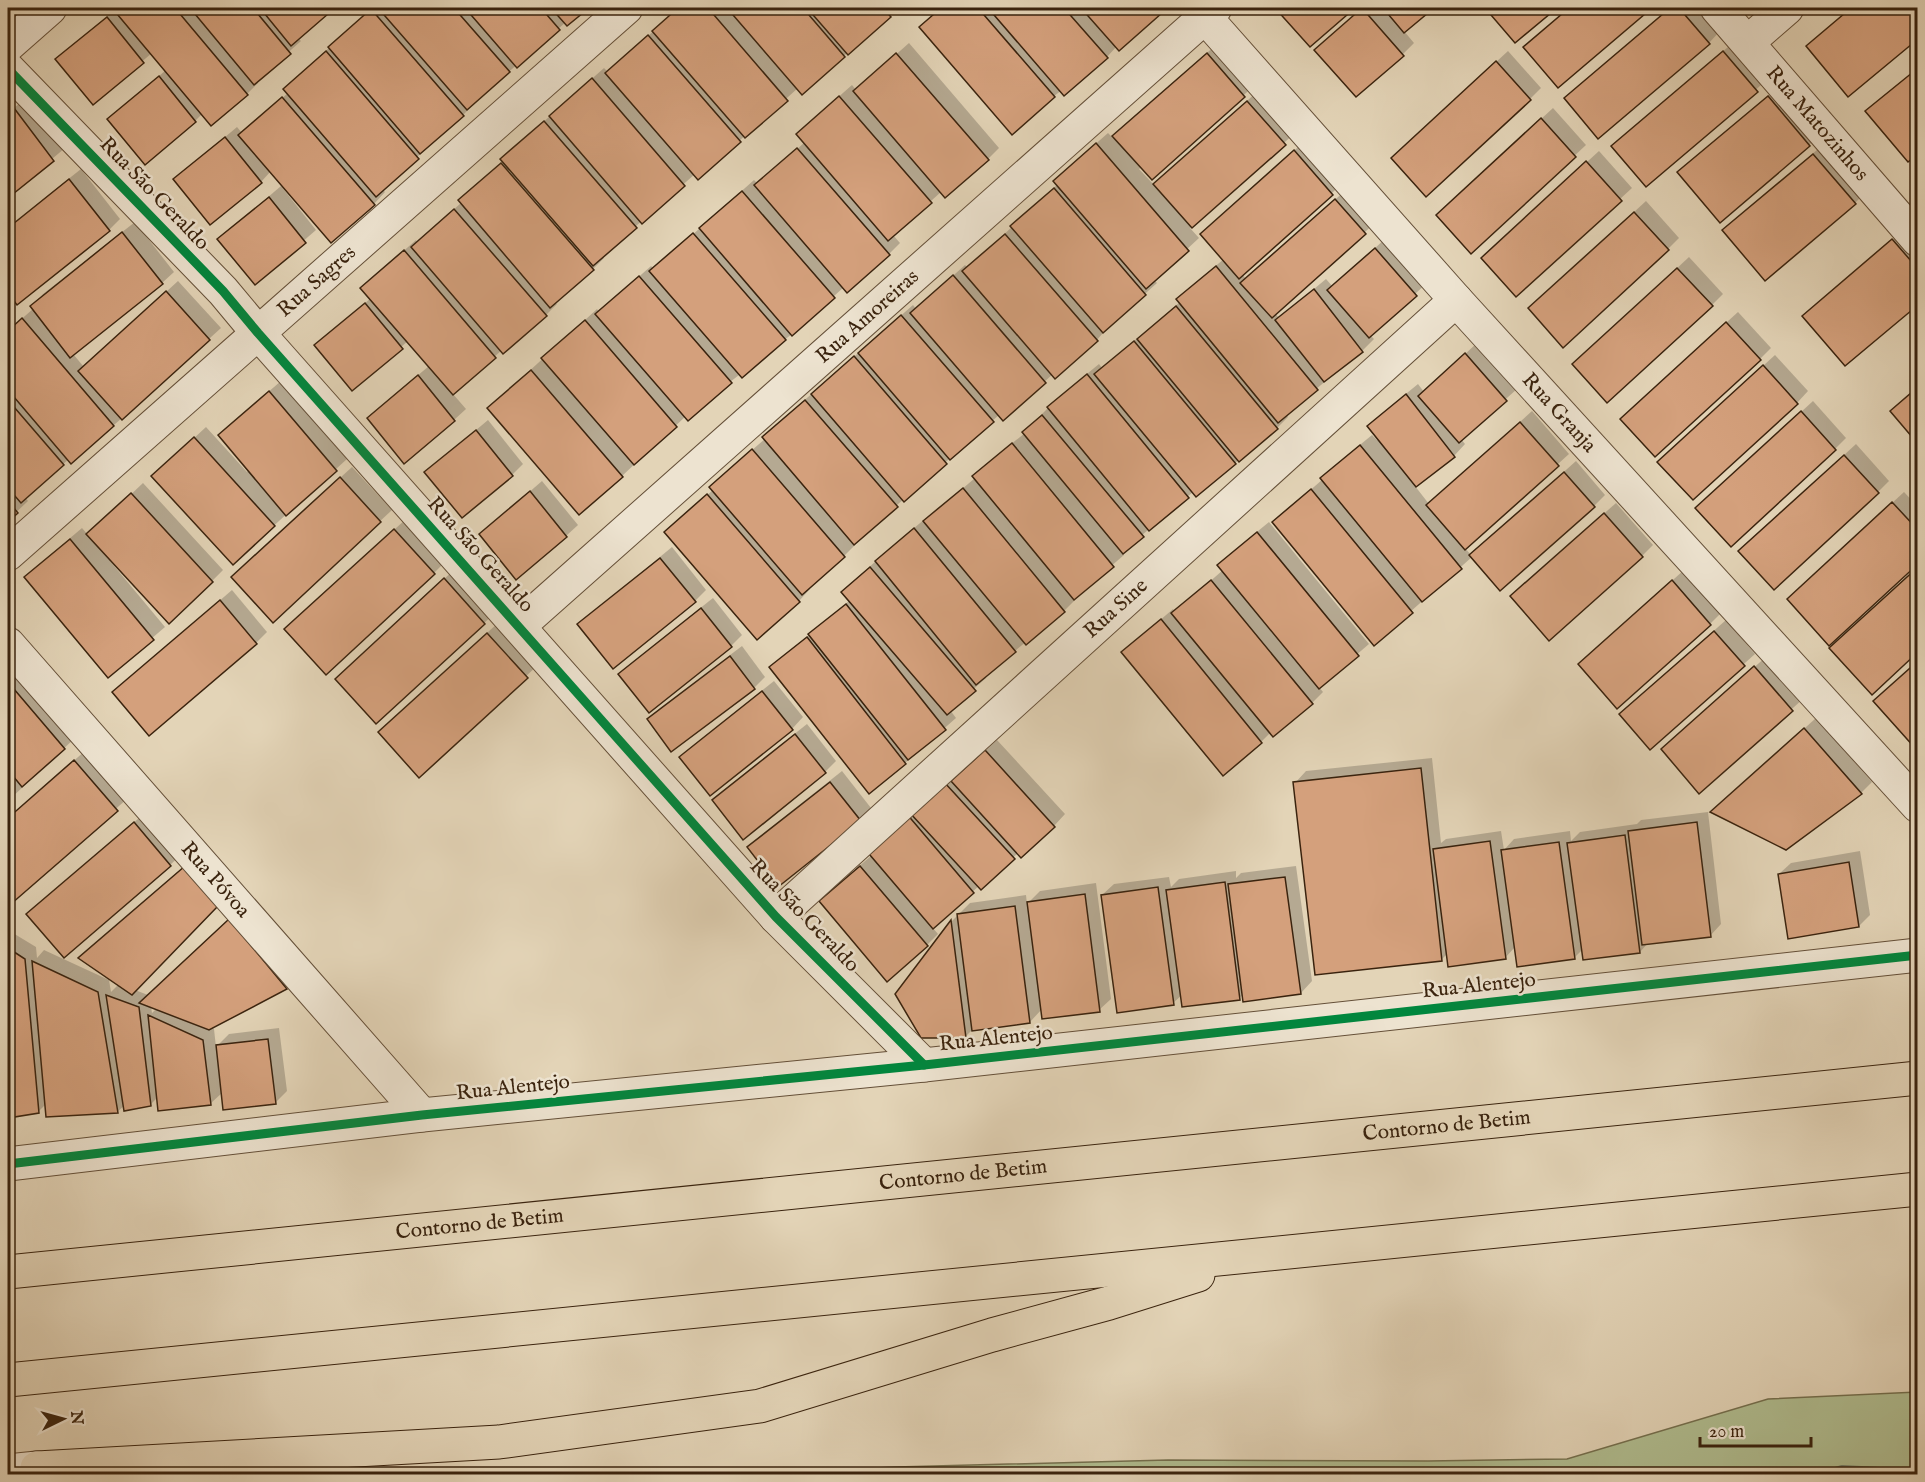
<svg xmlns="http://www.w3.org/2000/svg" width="1925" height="1482" font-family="'IM FELL English',serif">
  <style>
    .green { fill: #b0bd90; stroke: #75704f; stroke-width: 1.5 }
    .shadow { fill: #0003; fill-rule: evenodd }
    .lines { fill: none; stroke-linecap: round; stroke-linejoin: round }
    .stream { stroke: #717d6b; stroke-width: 10 }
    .building { fill: #d4a07c; stroke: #3a230e; stroke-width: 1.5 }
    .minor-casing { stroke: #644f38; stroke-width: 35 }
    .highway-casing { stroke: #3a230e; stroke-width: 35 }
    .minor { stroke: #ede3d0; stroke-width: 33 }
    .highway { stroke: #e3d4b7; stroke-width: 33 }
    .cycleway-casing { stroke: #ede3d0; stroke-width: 13 }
    .cycleway { stroke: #00873e; stroke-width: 9 }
    .labels { text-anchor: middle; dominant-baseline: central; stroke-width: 5; stroke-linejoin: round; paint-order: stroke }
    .street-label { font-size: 21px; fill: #3a230e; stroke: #ede3d0 }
  </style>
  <rect width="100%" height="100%" fill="#e3d4b7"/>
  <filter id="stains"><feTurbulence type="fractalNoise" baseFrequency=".00333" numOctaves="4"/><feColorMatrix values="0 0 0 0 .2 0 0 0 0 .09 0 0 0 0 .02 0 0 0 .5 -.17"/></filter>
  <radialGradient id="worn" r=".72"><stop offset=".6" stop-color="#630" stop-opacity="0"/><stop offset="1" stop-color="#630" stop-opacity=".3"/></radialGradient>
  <path class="green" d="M1917 1392V1474H752L896 1467 1168 1460 1428 1461 1567 1459 1768 1399Z"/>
  <g class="shadow">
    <path d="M114 8H333L298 38 301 41 256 81 258 83 247 94 202 114 195 121 109 119 166 70 152 53 93 103 57 59 115 9Z"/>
    <path d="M373 8H587L568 24 566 22 473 103 474 104 463 115 382 189 385 192 374 204 271 171 261 182 175 179 237 127 242 133 288 93 296 78Z"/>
    <path d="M679 8H898L802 93 798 88 698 178 695 174 602 256 604 258 593 269 555 302 557 304 546 315 502 350 453 394 466 409 454 420 380 407 429 366 408 341 352 389 316 345 371 298 374 277 416 240 417 242 461 203 471 189 504 161 514 148 604 68 608 72Z"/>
    <path d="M942 8H1165L1119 49 1117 46 1107 57 1054 96 932 16Z"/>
    <path d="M1277 8H1353L1311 45Z"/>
    <path d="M1363 8H1432L1404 31 1414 43 1403 54 1328 39Z"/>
    <path d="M1487 8H1554L1516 41Z"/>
    <path d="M1570 8H1650L1558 86 1536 36Z"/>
    <path d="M1670 8H1700L1720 31 1709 43 1577 87Z"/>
    <path d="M1851 8H1918V37L1808 46Z"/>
    <path d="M1735 41 1768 79 1646 185 1625 135Z"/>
    <path d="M1219 42 1256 84 1152 178 1142 167 1139 169 1154 185 1259 90 1296 132 1190 228 1199 238 1154 280 1157 283 1108 327 1097 340 1055 377 1053 374 1003 419 999 415 854 543 855 545 844 556 808 587 810 589 799 601 677 521 713 490 722 476 765 439 775 426 913 305 916 309 965 265 968 268 1058 184 1066 170 1108 133 1113 138Z"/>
    <path d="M909 43 999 148 988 159 941 192 893 235 900 243 889 254 844 287 792 334 686 416 622 476 489 408 597 309 599 312 651 266 654 269 754 180 758 184 805 142 810 122 852 85 856 90Z"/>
    <path d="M1508 51 1541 88 1530 99 1404 147Z"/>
    <path d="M1780 85 1820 134 1809 145 1691 161Z"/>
    <path d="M26 98 65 148 8 196V113Z"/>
    <path d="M1553 108 1586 145 1471 252 1449 204Z"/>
    <path d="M1306 140 1343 183 1242 274 1246 279 1347 189 1376 222 1275 313 1279 318 1326 279 1333 287 1387 237 1427 283 1370 335 1374 339 1362 351 1286 414 1288 417 1277 428 1235 463 1193 492 1122 552 1124 555 1074 598 1075 600 1064 611 984 676 986 678 950 710 956 718 905 763 771 667 850 600 855 580 888 550 926 518 927 519 975 478 985 465 1025 433 1024 432 1060 396 1099 364 1102 368 1180 302 1189 288 1224 259 1213 223Z"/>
    <path d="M1825 143 1866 192 1855 203 1736 219Z"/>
    <path d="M1599 151 1632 188 1516 295 1494 247Z"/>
    <path d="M81 169 120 219 109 230 18 303 8 290V227Z"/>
    <path d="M281 186 316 230 255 283 219 239Z"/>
    <path d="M1646 201 1679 238 1668 249 1542 297Z"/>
    <path d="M135 222 174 272 162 283 73 354 84 367 178 281 221 328 122 418 71 462 69 459 25 497 28 501 8 520V331L34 308 32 306 43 294Z"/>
    <path d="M1905 229 1918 245V303L1816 305Z"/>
    <path d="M1689 257 1723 294 1712 305 1586 353Z"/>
    <path d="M8 302 12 308 8 313Z"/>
    <path d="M1738 312 1771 348 1760 359 1633 407Z"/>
    <path d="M1477 343 1517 389 1461 439 1465 444 1454 456 1415 486 1429 504 1532 411 1569 454 1465 548 1471 555 1576 461 1605 495 1594 506 1472 557 1374 644 1274 522 1323 479 1333 467 1372 435 1377 440 1379 438 1369 426 1380 415 1418 384 1424 392Z"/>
    <path d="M1775 355 1808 391 1797 403 1671 450Z"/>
    <path d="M281 381 347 459 233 563 165 465 206 427 247 472 249 470 231 424Z"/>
    <path d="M1813 401 1846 438 1835 449 1709 497Z"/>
    <path d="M488 420 523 464 512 475 426 472Z"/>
    <path d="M1856 444 1889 481 1878 492 1752 540Z"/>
    <path d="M352 467 392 510 273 621 244 566Z"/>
    <path d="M542 481 578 525 566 536 481 534Z"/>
    <path d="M143 483 223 570 212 581 112 560 110 561 165 627 108 676 37 566 82 528 88 535Z"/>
    <path d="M1904 492 1918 507V562L1800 588Z"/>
    <path d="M1616 503 1653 545 1642 556 1523 585Z"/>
    <path d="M406 519 445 562 434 573 297 618Z"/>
    <path d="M1269 522 1369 644 1319 687 1323 692 1312 703 1271 732 1261 742 1123 652 1173 609 1175 612 1223 570 1230 554Z"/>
    <path d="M672 547 706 590 695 601 579 624Z"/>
    <path d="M456 568 496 612 377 722 348 668Z"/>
    <path d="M1684 570 1721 613 1710 624 1591 653Z"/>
    <path d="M232 590 267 632 256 643 114 692Z"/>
    <path d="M713 598 742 635 731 646 620 674 631 663Z"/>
    <path d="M1726 620 1755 654 1650 748 1632 703Z"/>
    <path d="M499 622 538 665 419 776 391 721Z"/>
    <path d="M742 646 765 677 754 688 649 719 660 708Z"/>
    <path d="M1767 656 1804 698 1700 792 1674 738Z"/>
    <path d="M8 658 76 737 8 801Z"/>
    <path d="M774 681 803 717 792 729 710 794 681 757 692 746Z"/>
    <path d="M1816 718 1872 782 1861 793 1724 801Z"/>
    <path d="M807 724 836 761 825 772 714 800 725 789Z"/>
    <path d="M997 740 1065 814 1054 826 1018 853 981 888 979 886 932 927 938 934 927 945 832 890 872 855 866 848 957 772 959 775Z"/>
    <path d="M86 750 128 798 11 902 8 898V819Z"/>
    <path d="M1432 758 1441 843 1446 839 1501 831 1504 850 1514 839 1570 831 1571 841 1580 832 1637 824 1641 820 1708 812 1721 924 1710 936 1648 943 1640 952 1583 949 1574 958 1515 947 1505 958 1448 953 1441 960 1295 783 1306 771Z"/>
    <path d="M842 771 871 808 860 820 749 848 760 836Z"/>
    <path d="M146 812 182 854 170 865 40 903Z"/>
    <path d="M1860 851 1870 915 1859 926 1779 874 1791 863Z"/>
    <path d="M197 856 135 990 148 995 241 909 297 976 286 987 211 1027 214 1029 216 1047 229 1034 279 1028 287 1091 275 1103 223 1092 210 1104 158 1097 150 1105H125L117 1112 46 1104 38 1112 8 1117V930L36 947 37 958 44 950 109 980 111 992 119 984 80 958ZM151 1006 157 1008 152 1013Z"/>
    <path d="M1296 866 1312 981 1301 993 1244 994 1239 998 1182 995 1173 1003 1102 895 1114 884 1169 877 1171 887 1179 879 1236 871V878L1241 873Z"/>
    <path d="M1096 883 1111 999 1099 1010 1042 1009 1030 1022 972 1030 965 1037 897 994 952 921 970 903 1026 895 1027 904 1040 891Z"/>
  </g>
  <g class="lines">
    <path class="stream" d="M1829 1474 1842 1470 1918 1474"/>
  </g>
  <g class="building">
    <path d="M112 8H175L248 95 211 126Z"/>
    <path d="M190 8H253L291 54 254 85Z"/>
    <path d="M260 8H323L328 14 291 46Z"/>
    <path d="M378 8H454L510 72 467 110Z"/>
    <path d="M465 8H541L560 30 517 68Z"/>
    <path d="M551 8H589L567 26Z"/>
    <path d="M678 8H708L788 101 745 138 652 31Z"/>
    <path d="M727 8H803L845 57 802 95Z"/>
    <path d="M807 8H883L891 17 848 55Z"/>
    <path d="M941 8H978L1055 97 1012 135 919 27Z"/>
    <path d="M988 8H1064L1108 58 1064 96Z"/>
    <path d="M1081 8H1157L1162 13 1119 51Z"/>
    <path d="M1275 8H1355L1310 47Z"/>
    <path d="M1362 8 1404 56 1356 97 1314 50Z"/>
    <path d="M1383 8H1434L1404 33Z"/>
    <path d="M1485 8H1557L1515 43Z"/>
    <path d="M1569 8H1652L1558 88 1523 47Z"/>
    <path d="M1670 8H1679L1710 44 1598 139 1564 98Z"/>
    <path d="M1851 8H1918V39L1848 97 1806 46Z"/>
    <path d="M371 9 464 116 420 154 328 47Z"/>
    <path d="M107 17 144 63 93 105 55 59Z"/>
    <path d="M648 35 741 142 698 180 605 73Z"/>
    <path d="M326 51 419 159 376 197 283 89Z"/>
    <path d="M1723 51 1758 92 1646 187 1611 146Z"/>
    <path d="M896 53 989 160 945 198 853 91Z"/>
    <path d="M1207 53 1245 97 1152 180 1112 136Z"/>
    <path d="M1496 61 1531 100 1426 197 1391 158Z"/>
    <path d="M1918 68V154L1908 162 1865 111Z"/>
    <path d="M159 76 196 122 145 165 107 119Z"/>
    <path d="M592 78 685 186 642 224 549 116Z"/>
    <path d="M839 96 932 203 888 241 796 134Z"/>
    <path d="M1768 96 1810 146 1720 223 1677 172Z"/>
    <path d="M282 97 375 205 331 243 238 135Z"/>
    <path d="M1247 101 1286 145 1192 228 1153 184Z"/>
    <path d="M14 108 54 161 8 198V113Z"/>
    <path d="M1541 118 1576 157 1471 254 1436 215Z"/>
    <path d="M544 121 637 228 593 266 500 159Z"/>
    <path d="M225 137 262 183 210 225 173 179Z"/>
    <path d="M1096 143 1189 251 1146 289 1053 181Z"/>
    <path d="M797 148 890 255 847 293 754 185Z"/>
    <path d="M1294 150 1333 195 1239 279 1200 234Z"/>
    <path d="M1813 154 1856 204 1765 281 1722 230Z"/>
    <path d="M1586 161 1622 201 1516 297 1481 258Z"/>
    <path d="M501 163 594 270 550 308 458 200Z"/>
    <path d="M69 179 110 231 17 305 8 293V228Z"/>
    <path d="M1054 188 1146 295 1103 333 1010 226Z"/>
    <path d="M742 191 835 298 792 336 699 228Z"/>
    <path d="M269 197 306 243 255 285 217 239Z"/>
    <path d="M1335 199 1366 234 1272 318 1240 283Z"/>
    <path d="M454 209 547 316 503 354 411 247Z"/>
    <path d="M1634 212 1669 250 1563 348 1528 308Z"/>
    <path d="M122 232 163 284 70 358 30 306Z"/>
    <path d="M693 233 786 340 742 378 649 271Z"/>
    <path d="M1005 234 1098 341 1055 379 962 271Z"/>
    <path d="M1892 239 1918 269V305L1845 366 1802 316Z"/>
    <path d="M1375 248 1417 296 1369 338 1327 290Z"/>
    <path d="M404 250 496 358 453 395 360 288Z"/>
    <path d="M1216 266 1318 390 1278 423 1176 299Z"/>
    <path d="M1677 268 1713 306 1607 403 1572 364Z"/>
    <path d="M953 275 1046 383 1003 421 910 313Z"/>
    <path d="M639 276 732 383 688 421 595 314Z"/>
    <path d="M1314 289 1363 352 1324 382 1275 320Z"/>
    <path d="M166 291 210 340 122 420 78 371Z"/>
    <path d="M365 303 403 349 352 391 314 345Z"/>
    <path d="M1176 306 1278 429 1239 462 1137 339Z"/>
    <path d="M901 315 994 422 950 460 858 353Z"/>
    <path d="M22 318 114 426 71 464 8 390V331Z"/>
    <path d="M585 320 677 427 634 465 541 358Z"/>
    <path d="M1726 322 1761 360 1655 457 1620 419Z"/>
    <path d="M1134 341 1236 464 1196 497 1094 374Z"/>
    <path d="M1465 353 1507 401 1459 443 1418 396Z"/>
    <path d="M854 356 947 464 904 502 811 394Z"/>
    <path d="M1763 365 1798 404 1693 500 1657 462Z"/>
    <path d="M531 370 623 477 579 515 487 408Z"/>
    <path d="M1087 374 1189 498 1149 531 1047 407Z"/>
    <path d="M418 375 455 421 404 464 367 418Z"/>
    <path d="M1918 387V444L1890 411Z"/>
    <path d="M269 391 337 471 286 516 218 435Z"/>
    <path d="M1406 394 1455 457 1416 487 1367 426Z"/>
    <path d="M8 400 64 465 21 503 8 488Z"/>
    <path d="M805 400 898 507 854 545 762 437Z"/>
    <path d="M1801 411 1836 450 1731 547 1695 508Z"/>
    <path d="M1042 415 1144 537 1123 554 1022 432Z"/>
    <path d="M1520 422 1559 466 1465 550 1426 505Z"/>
    <path d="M476 430 513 476 462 518 424 472Z"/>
    <path d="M194 437 275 526 233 565 151 476Z"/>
    <path d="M1012 443 1114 567 1074 600 972 476Z"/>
    <path d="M1360 445 1462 569 1422 602 1320 478Z"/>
    <path d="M752 449 845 557 802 595 709 487Z"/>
    <path d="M1844 455 1879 493 1774 590 1738 551Z"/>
    <path d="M1564 472 1595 507 1500 591 1469 555Z"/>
    <path d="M340 477 381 522 273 623 231 577Z"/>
    <path d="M963 488 1065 612 1026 645 923 521Z"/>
    <path d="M1311 489 1413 613 1374 646 1272 522Z"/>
    <path d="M530 491 567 537 516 580 479 534Z"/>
    <path d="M131 493 213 582 169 624 86 534Z"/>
    <path d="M707 494 800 602 757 640 664 532Z"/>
    <path d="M8 501 18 513 8 522Z"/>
    <path d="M1892 502 1918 530V564L1829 646 1787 599Z"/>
    <path d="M1604 513 1643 557 1549 641 1510 596Z"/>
    <path d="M914 528 1016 652 976 685 875 561Z"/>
    <path d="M394 529 435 574 326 675 284 629Z"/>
    <path d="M1257 532 1359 656 1319 689 1217 565Z"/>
    <path d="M70 539 154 640 108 678 24 577Z"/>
    <path d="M660 558 696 602 613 669 577 624Z"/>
    <path d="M870 567 976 691 947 715 841 592Z"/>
    <path d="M1918 567V652L1872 695 1829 648Z"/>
    <path d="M444 578 485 624 376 724 335 679Z"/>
    <path d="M1211 580 1313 704 1273 737 1171 613Z"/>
    <path d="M1672 580 1711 625 1617 709 1578 664Z"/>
    <path d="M220 600 257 644 149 736 112 692Z"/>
    <path d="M846 604 946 730 908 760 808 634Z"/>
    <path d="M701 608 732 647 649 713 618 674Z"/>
    <path d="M1161 619 1262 743 1223 776 1121 652Z"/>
    <path d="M1714 631 1745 666 1650 750 1619 714Z"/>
    <path d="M487 633 528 678 419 778 378 732Z"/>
    <path d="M807 637 906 764 869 794 769 667Z"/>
    <path d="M730 656 755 689 671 752 647 719Z"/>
    <path d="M1918 661V746L1915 748 1873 701Z"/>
    <path d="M1754 666 1793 711 1699 794 1661 749Z"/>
    <path d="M8 682 65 749 22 787 8 770Z"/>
    <path d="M762 691 793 730 710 796 679 757Z"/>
    <path d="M1804 728 1862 794 1786 850 1710 812Z"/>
    <path d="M795 734 826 773 743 840 712 800Z"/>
    <path d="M985 750 1055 827 1021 858 951 781Z"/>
    <path d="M74 760 118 811 11 904 8 900V818Z"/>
    <path d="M1421 768 1442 961 1315 975 1293 782Z"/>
    <path d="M830 782 861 821 778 887 747 847Z"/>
    <path d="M944 782 1015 859 981 890 910 813Z"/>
    <path d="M906 813 974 893 933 929 864 848Z"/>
    <path d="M134 822 171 866 64 958 26 914Z"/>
    <path d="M1697 822 1711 937 1642 945 1628 831Z"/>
    <path d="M1625 835 1640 953 1583 960 1567 843Z"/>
    <path d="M1490 841 1506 959 1448 967 1433 849Z"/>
    <path d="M1559 842 1575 959 1517 967 1501 850Z"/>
    <path d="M1849 862 1859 927 1788 939 1778 874Z"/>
    <path d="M185 866 218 906 132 995 78 958Z"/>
    <path d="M860 866 928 946 887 982 819 901Z"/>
    <path d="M1285 877 1301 994 1243 1002 1228 884Z"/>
    <path d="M1225 882 1240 1000 1182 1007 1166 890Z"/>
    <path d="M1158 887 1174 1005 1117 1013 1101 895Z"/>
    <path d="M1085 894 1100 1012 1042 1019 1027 902Z"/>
    <path d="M1015 906 1030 1023 972 1031 957 914Z"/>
    <path d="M229 919 287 989 209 1030 139 1003Z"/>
    <path d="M951 920 966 1038H921L895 994Z"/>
    <path d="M8 948 25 959 39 1113 8 1118Z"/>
    <path d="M32 961 98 992 118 1113 46 1117Z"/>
    <path d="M106 995 139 1007 151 1106 124 1111Z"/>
    <path d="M148 1015 203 1040 211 1105 158 1111Z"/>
    <path d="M268 1039 276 1104 223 1110 216 1045Z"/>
  </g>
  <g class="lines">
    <g class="minor-casing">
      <g id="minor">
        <path id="s1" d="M1717 8 1918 240"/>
        <path id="s2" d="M1205 17 1456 300 1918 806"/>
        <path d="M1748 42 1787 8"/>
        <path d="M8 45 50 8"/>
        <path d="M8 69 223 291 258 333 776 917 924 1065"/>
        <path id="s3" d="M8 554 626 8"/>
        <path id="s4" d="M519 626 1215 8"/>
        <path id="s5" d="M8 644 422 1115"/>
        <path id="s6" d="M776 917 1456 300"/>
        <path d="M8 1164 422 1115 924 1065 1918 955"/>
        <path d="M8 1471 37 1468 51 1474"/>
      </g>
    </g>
    <g class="highway-casing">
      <g id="highway">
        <path id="s7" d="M8 1272 1918 1078"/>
        <path d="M8 1380 1918 1189"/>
        <path d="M37 1468 499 1442 760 1406 992 1335 1109 1303 1198 1275"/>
      </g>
    </g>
    <use href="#minor" class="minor"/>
    <use href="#highway" class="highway"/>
    <g class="cycleway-casing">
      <g id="cycleway">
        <path d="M8 69 223 291 258 333 776 917 924 1065"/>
        <path d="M8 1164 422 1115 924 1065 1918 955"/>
      </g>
    </g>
    <use href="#cycleway" class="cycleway"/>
  </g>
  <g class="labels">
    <g class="street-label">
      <text stroke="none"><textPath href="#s1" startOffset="153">Rua Matozinhos</textPath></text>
      <text transform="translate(154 194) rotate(46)">Rua São Geraldo</text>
      <text stroke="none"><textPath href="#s3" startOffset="412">Rua Sagres</textPath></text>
      <text stroke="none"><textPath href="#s4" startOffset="466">Rua Amoreiras</textPath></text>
      <text stroke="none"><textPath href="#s2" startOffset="531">Rua Granja</textPath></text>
      <text transform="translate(480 555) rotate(48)">Rua São Geraldo</text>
      <text stroke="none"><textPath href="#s6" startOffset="459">Rua Sine</textPath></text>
      <text stroke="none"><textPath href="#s5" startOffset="314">Rua Póvoa</textPath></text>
      <text transform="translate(804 916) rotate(46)">Rua São Geraldo</text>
      <text transform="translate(1479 986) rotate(-6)">Rua Alentejo</text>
      <text transform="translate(996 1039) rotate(-6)">Rua Alentejo</text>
      <text transform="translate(513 1088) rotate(-6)">Rua Alentejo</text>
      <text stroke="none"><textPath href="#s7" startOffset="1446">Contorno de Betim</textPath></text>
      <text stroke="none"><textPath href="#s7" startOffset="960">Contorno de Betim</textPath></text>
      <text stroke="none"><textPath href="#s7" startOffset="474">Contorno de Betim</textPath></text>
    </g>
  </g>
  <rect width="1925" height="1482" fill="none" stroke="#e3d4b7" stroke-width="30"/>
  <rect x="9" y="9" width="1907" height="1464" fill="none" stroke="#3a230e" stroke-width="3"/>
  <rect x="15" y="15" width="1895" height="1452" fill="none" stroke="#3a230e" stroke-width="1.5"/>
  <g transform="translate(63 1419) rotate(85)" stroke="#ede3d0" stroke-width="4.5" paint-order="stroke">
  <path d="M0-4.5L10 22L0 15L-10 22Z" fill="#3a230e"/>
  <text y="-9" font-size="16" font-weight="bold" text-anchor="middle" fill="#3a230e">N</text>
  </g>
  <path d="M1700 1437v9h111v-9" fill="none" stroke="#3a230e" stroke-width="3"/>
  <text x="1709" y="1437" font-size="18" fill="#3a230e" stroke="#ede3d0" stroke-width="4.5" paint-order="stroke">20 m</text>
  <rect width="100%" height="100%" filter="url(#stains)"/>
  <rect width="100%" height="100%" fill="url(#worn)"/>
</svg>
